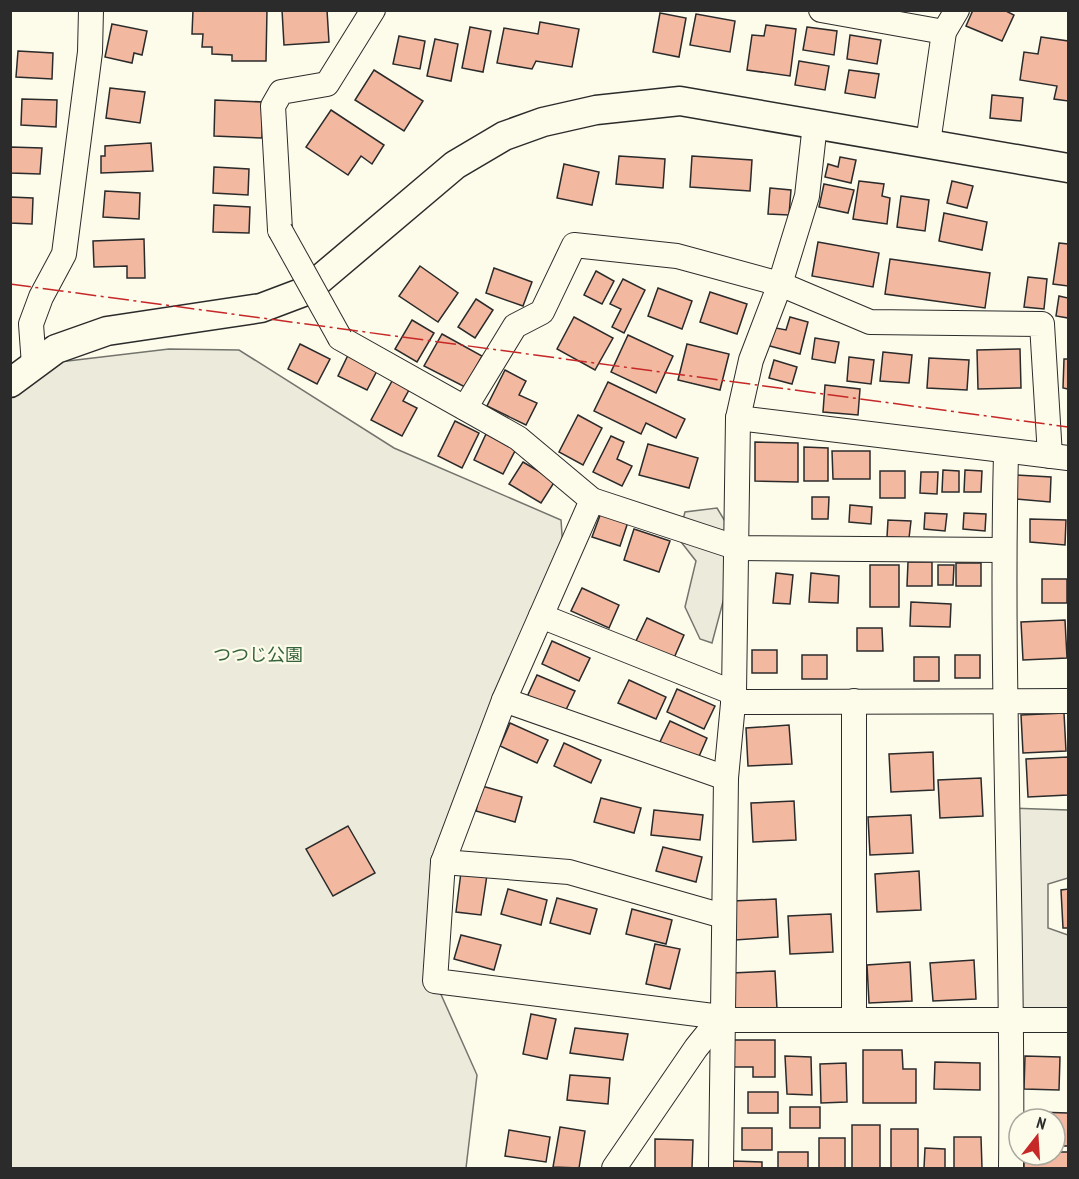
<svg xmlns="http://www.w3.org/2000/svg" width="1079" height="1179" font-family="'PT Sans Narrow','Noto Sans JP',sans-serif">
  <style>
    .green { fill: #ecebdb; stroke: #74746e; stroke-width: 1.5 }
    .building { fill: #f2b8a0; stroke: #2b2b2b; stroke-width: 1.5 }
    .lines { fill: none; stroke-linecap: round; stroke-linejoin: round }
    .minor-casing { stroke: #2b2b2b; stroke-width: 26 }
    .tertiary-casing { stroke: #2b2b2b; stroke-width: 31 }
    .minor { stroke: #fdfbea; stroke-width: 24 }
    .tertiary { stroke: #fdfbea; stroke-width: 28 }
    .minor-bridge-casing { stroke: #2b2b2b; stroke-width: 26; stroke-linecap: butt }
    .minor-bridge { stroke: #fdfbea; stroke-width: 24 }
    .power { stroke: #c62828; stroke-width: 1.5; stroke-dasharray: 21 4.5 3 4.5; stroke-linecap: butt }
    .labels { text-anchor: middle; dominant-baseline: central; stroke-width: 4.5; stroke-linejoin: round; paint-order: stroke }
    .park-label { font-size: 18px; fill: #34623c; stroke: #fdfbea }
  </style>
  <rect width="100%" height="100%" fill="#fdfbea"/>
  <g class="green">
    <path d="M169 349 239 350 394 448 561 520 564 564 443 862 435 981 477 1075 466 1168H11V383L34 365Z"/>
    <path d="M717 508 731 531 728 583 712 643 700 639 685 607 696 561 678 538 685 512Z"/>
    <path d="M1007 808 1068 810V878L1048 884V928L1068 935V1011L1012 1013Z"/>
  </g>
  <g class="building">
    <path d="M193 10H267L266 61H232V55L212 54V47H202L203 34H192Z"/>
    <path d="M282 10H327L329 42 284 45Z"/>
    <path d="M973 10H1004L1014 15 1002 41 966 26Z"/>
    <path d="M660 13 686 18 679 57 653 52Z"/>
    <path d="M696 14 735 21 730 52 690 45Z"/>
    <path d="M540 22 579 29 572 67 536 61 532 69 497 63 504 28 538 34Z"/>
    <path d="M112 24 147 31 142 55 134 53 132 63 105 57Z"/>
    <path d="M766 25 796 29 790 76 747 70 752 35 764 36Z"/>
    <path d="M470 27 491 31 483 72 462 68Z"/>
    <path d="M807 27 837 31 834 55 803 50Z"/>
    <path d="M850 35 881 40 877 64 847 59Z"/>
    <path d="M399 36 425 41 420 69 393 64Z"/>
    <path d="M1041 37 1068 41V101L1054 99 1057 86 1020 80 1024 52 1038 54Z"/>
    <path d="M435 39 458 44 451 81 427 76Z"/>
    <path d="M18 51 53 53 52 79 16 77Z"/>
    <path d="M799 61 829 66 825 90 795 85Z"/>
    <path d="M374 70 423 101 404 131 355 100Z"/>
    <path d="M849 70 879 74 875 98 845 93Z"/>
    <path d="M110 88 145 92 140 123 106 118Z"/>
    <path d="M992 95 1023 98 1021 121 990 118Z"/>
    <path d="M22 99 57 100 56 127 21 125Z"/>
    <path d="M215 100 263 102 262 138 214 136Z"/>
    <path d="M331 110 384 145 372 164 361 156 348 175 306 147Z"/>
    <path d="M151 143 153 171 101 173V156H105V146Z"/>
    <path d="M10 147 42 148 40 174 10 173Z"/>
    <path d="M619 156 665 159 663 188 616 184Z"/>
    <path d="M692 156 752 160 750 191 690 187Z"/>
    <path d="M840 157 856 160 851 183 825 177 828 164 838 167Z"/>
    <path d="M564 164 599 172 592 205 557 198Z"/>
    <path d="M214 167 249 169 248 195 213 193Z"/>
    <path d="M859 181 884 184 882 196 890 198 887 224 853 219Z"/>
    <path d="M952 181 973 186 967 208 947 203Z"/>
    <path d="M824 184 854 190 848 213 819 207Z"/>
    <path d="M770 188 791 190 789 215 768 214Z"/>
    <path d="M105 191 140 193 139 219 103 217Z"/>
    <path d="M901 196 929 200 925 231 897 227Z"/>
    <path d="M10 197 33 198 32 224 10 223Z"/>
    <path d="M214 205 250 207 249 233 213 232Z"/>
    <path d="M944 213 987 222 982 250 939 241Z"/>
    <path d="M144 239 145 278H127V266L94 267 93 241Z"/>
    <path d="M818 242 879 253 873 287 812 276Z"/>
    <path d="M1059 243 1068 244V286L1053 284Z"/>
    <path d="M890 259 990 273 985 308 885 294Z"/>
    <path d="M420 266 458 293 438 322 399 296Z"/>
    <path d="M494 268 532 282 523 306 486 293Z"/>
    <path d="M596 271 614 281 602 304 584 295Z"/>
    <path d="M1028 277 1047 279 1044 309 1024 307Z"/>
    <path d="M623 279 645 290 624 333 612 327 621 309 610 304Z"/>
    <path d="M658 288 692 301 682 329 648 316Z"/>
    <path d="M710 292 747 304 737 334 700 322Z"/>
    <path d="M1059 296 1068 298V318L1056 316Z"/>
    <path d="M476 299 493 310 475 338 458 327Z"/>
    <path d="M574 317 613 338 595 370 557 349Z"/>
    <path d="M790 317 808 322 800 354 766 345 771 327 786 330Z"/>
    <path d="M412 320 434 333 417 362 395 349Z"/>
    <path d="M442 334 482 356 465 387 424 366Z"/>
    <path d="M628 335 673 356 656 393 611 372Z"/>
    <path d="M815 338 839 342 835 363 812 359Z"/>
    <path d="M300 344 330 359 317 384 288 369Z"/>
    <path d="M687 344 729 354 720 390 678 380Z"/>
    <path d="M1020 349 1021 388 978 389 977 350Z"/>
    <path d="M350 351 380 365 367 390 338 376Z"/>
    <path d="M883 352 912 355 909 383 880 381Z"/>
    <path d="M849 357 874 360 871 384 847 381Z"/>
    <path d="M929 358 969 360 967 390 927 388Z"/>
    <path d="M1064 359H1068V389L1063 388Z"/>
    <path d="M774 360 797 367 792 384 769 378Z"/>
    <path d="M395 369 415 379 403 401 417 408 402 436 371 420 392 381Z"/>
    <path d="M505 370 526 381 519 395 537 403 526 425 487 406Z"/>
    <path d="M608 382 685 419 676 438 646 423 641 434 594 411Z"/>
    <path d="M825 385 860 389 858 415 823 412Z"/>
    <path d="M578 415 602 428 583 465 559 452Z"/>
    <path d="M455 421 479 433 462 468 438 456Z"/>
    <path d="M486 434 516 449 503 474 474 460Z"/>
    <path d="M611 436 624 442 617 459 632 466 622 486 593 472Z"/>
    <path d="M755 442 798 443V482L755 481Z"/>
    <path d="M648 444 698 458 689 488 639 475Z"/>
    <path d="M804 447 828 448V481H804Z"/>
    <path d="M832 451H870V479H833Z"/>
    <path d="M523 462 555 481 541 503 509 484Z"/>
    <path d="M943 470 959 471V492H942Z"/>
    <path d="M965 470 982 471 981 492H964Z"/>
    <rect x="880" y="471" width="25" height="27"/>
    <path d="M921 472H938L937 494 920 493Z"/>
    <path d="M1015 475 1051 477 1050 502 1015 499Z"/>
    <path d="M812 497H829L828 519H812Z"/>
    <path d="M850 505 872 507 871 524 849 522Z"/>
    <path d="M602 510 629 519 620 546 592 537Z"/>
    <path d="M925 513 947 514 945 531 924 529Z"/>
    <path d="M964 513 986 514 985 531 963 529Z"/>
    <path d="M1030 519 1066 520 1065 545 1030 542Z"/>
    <path d="M888 520 911 521 909 538 887 537Z"/>
    <path d="M634 529 670 541 659 572 624 560Z"/>
    <path d="M908 562H932V586H907Z"/>
    <rect x="956" y="563" width="25" height="23"/>
    <rect x="870" y="565" width="29" height="42"/>
    <path d="M938 565H954L953 585H938Z"/>
    <path d="M776 573 793 575 790 604 773 603Z"/>
    <path d="M811 573 839 576 838 603 809 602Z"/>
    <rect x="1042" y="579" width="25" height="24"/>
    <path d="M582 588 619 605 609 628 571 611Z"/>
    <path d="M911 602 951 604 950 627 910 626Z"/>
    <path d="M647 618 684 635 674 658 636 641Z"/>
    <path d="M1065 620 1067 658 1023 660 1021 622Z"/>
    <path d="M857 628H882L883 651H857Z"/>
    <path d="M552 641 590 658 579 681 542 664Z"/>
    <rect x="752" y="650" width="25" height="23"/>
    <rect x="802" y="655" width="25" height="24"/>
    <rect x="955" y="655" width="25" height="23"/>
    <rect x="914" y="657" width="25" height="24"/>
    <path d="M537 675 575 691 564 714 527 697Z"/>
    <path d="M629 680 666 697 656 719 618 703Z"/>
    <path d="M677 689 715 706 704 729 667 712Z"/>
    <path d="M1064 713 1066 751 1023 753 1021 715Z"/>
    <path d="M670 721 707 738 697 761 659 744Z"/>
    <path d="M510 723 548 740 537 763 500 746Z"/>
    <path d="M789 725 792 764 748 766 746 728Z"/>
    <path d="M564 743 601 760 591 783 554 766Z"/>
    <path d="M933 752 934 790 891 792 889 754Z"/>
    <path d="M1068 757V795L1028 797 1026 759Z"/>
    <path d="M981 778 983 816 940 818 938 780Z"/>
    <path d="M482 786 522 797 515 822 476 811Z"/>
    <path d="M601 798 641 808 634 833 594 822Z"/>
    <path d="M794 801 796 840 753 842 751 803Z"/>
    <path d="M654 810 703 815 700 840 651 835Z"/>
    <path d="M911 815 913 853 870 855 868 817Z"/>
    <path d="M348 826 375 873 333 896 306 849Z"/>
    <path d="M663 847 702 857 696 882 656 871Z"/>
    <path d="M919 871 921 910 877 912 875 874Z"/>
    <path d="M461 872 487 875 481 915 456 912Z"/>
    <path d="M508 889 547 900 541 925 501 914Z"/>
    <path d="M1068 889V928H1063L1061 890Z"/>
    <path d="M557 898 597 909 590 934 550 923Z"/>
    <path d="M776 899 778 937 735 940 733 901Z"/>
    <path d="M632 909 672 920 666 944 626 934Z"/>
    <path d="M831 914 833 952 790 954 788 916Z"/>
    <path d="M461 935 501 945 494 970 454 959Z"/>
    <path d="M655 944 680 949 670 989 646 984Z"/>
    <path d="M974 960 976 999 933 1001 930 963Z"/>
    <path d="M910 962 912 1001 869 1003 867 965Z"/>
    <path d="M775 971 777 1009 734 1011 732 973Z"/>
    <path d="M531 1014 556 1019 547 1059 523 1054Z"/>
    <path d="M575 1028 628 1034 623 1060 570 1053Z"/>
    <path d="M732 1040H775V1077H753V1067H732Z"/>
    <path d="M863 1050H902L903 1069H916V1103H863Z"/>
    <path d="M785 1056 811 1057 812 1095 787 1094Z"/>
    <path d="M1025 1056 1060 1057 1059 1090 1024 1089Z"/>
    <path d="M935 1062 980 1063V1090L934 1089Z"/>
    <path d="M846 1063 847 1102 821 1103 820 1064Z"/>
    <path d="M570 1075 610 1078 608 1104 567 1100Z"/>
    <rect x="748" y="1092" width="30" height="21"/>
    <rect x="790" y="1107" width="30" height="21"/>
    <path d="M1035 1112 1068 1113V1146H1055V1119H1035Z"/>
    <rect x="852" y="1125" width="28" height="43"/>
    <path d="M560 1127 585 1131 579 1168 553 1167Z"/>
    <rect x="742" y="1128" width="30" height="22"/>
    <rect x="891" y="1129" width="27" height="39"/>
    <path d="M509 1130 550 1137 546 1162 505 1156Z"/>
    <path d="M954 1137H981L982 1168H954Z"/>
    <rect x="819" y="1138" width="26" height="30"/>
    <path d="M655 1139 693 1140 692 1168H655Z"/>
    <path d="M925 1148 945 1149V1168H924Z"/>
    <rect x="778" y="1152" width="30" height="16"/>
    <path d="M1055 1152H1068V1168H1024V1155H1055Z"/>
    <path d="M733 1161 762 1162V1168H732Z"/>
  </g>
  <g class="lines">
    <g class="minor-casing">
      <g id="minor">
        <path d="M821 10 944 32"/>
        <path d="M928 143 944 32 957 10"/>
        <path d="M280 230 273 106 281 92 327 84 373 10"/>
        <path d="M340 338 518 438 592 500 738 548 1004 550"/>
        <path d="M34 365 31 324 41 297 64 254 90 52 91 10"/>
        <path d="M465 408 515 326 542 312 574 245 677 256 780 284 870 322 1042 324 1050 456"/>
        <path d="M738 418 1068 458"/>
        <path d="M1006 453C1000 691 1014 930 1011 1168"/>
        <path d="M592 500 504 700 443 862 435 981 721 1017 724 1020H1068"/>
        <path d="M541 616 734 693"/>
        <path d="M504 700 726 778"/>
        <path d="M854 701V1020"/>
        <path d="M733 702 1068 701"/>
        <path d="M443 862 569 872 723 916"/>
        <path d="M614 1168 696 1048 721 1017"/>
        <path d="M721 1168 726 778 734 693 738 418 751 360 780 284 807 196 815 124"/>
      </g>
    </g>
    <g class="tertiary-casing">
      <path id="tertiary" d="M10 383 56 349 107 331 261 308 306 291 455 165 504 136 543 122 596 110 680 101 1068 168"/>
    </g>
    <use href="#minor" class="minor"/>
    <use href="#tertiary" class="tertiary"/>
    <g class="minor-bridge-casing">
      <path id="minor-bridge" d="M280 230 340 338"/>
    </g>
    <use href="#minor-bridge" class="minor-bridge"/>
    <path class="power" d="M10 284 1068 427"/>
  </g>
  <g class="labels">
    <g class="park-label">
      <text x="258" y="654">つつじ公園</text>
    </g>
  </g>
  <rect width="1079" height="1179" fill="none" stroke="#2b2b2b" stroke-width="24"/>
  <g transform="translate(1037 1137) rotate(17)"><circle r="28" fill="#fdfbea" stroke="#a9a89e" stroke-width="1.5"/>
  <path d="M0-4.5L10 22L0 15L-10 22Z" fill="#c62828"/>
  <text y="-9" font-size="16" font-weight="bold" text-anchor="middle" fill="#2b2b2b">N</text>
  </g>
</svg>
